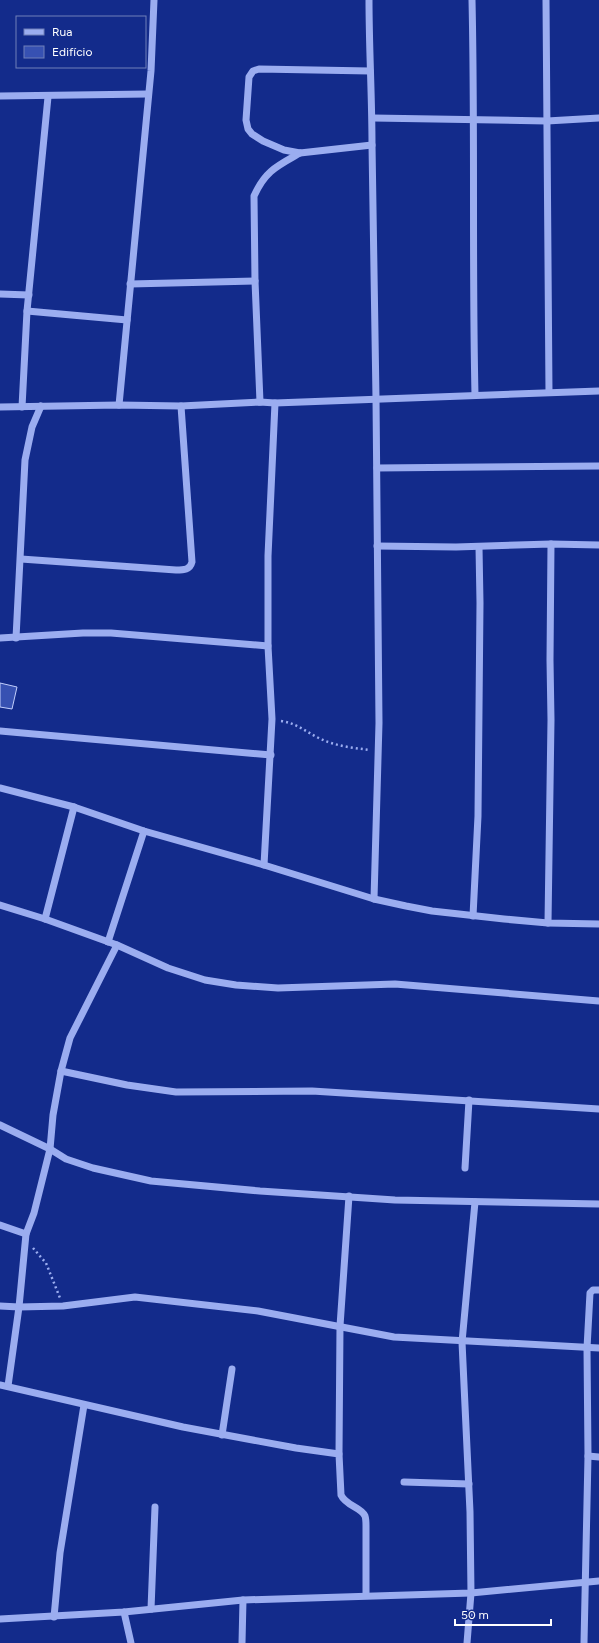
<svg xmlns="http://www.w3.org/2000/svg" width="599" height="1643" font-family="Figtree,sans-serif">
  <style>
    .building { fill: #3751b2; stroke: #c2cefc }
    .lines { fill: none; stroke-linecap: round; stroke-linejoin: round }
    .path { stroke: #9badf0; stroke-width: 2.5; stroke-dasharray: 2 3; stroke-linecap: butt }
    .minor { stroke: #9badf0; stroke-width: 7 }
  </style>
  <rect width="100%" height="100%" fill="#132b8b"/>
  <path class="building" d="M0 683 17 687 12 709 0 707Z"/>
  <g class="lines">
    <g class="path">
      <path d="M281 721C297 723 307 733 321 739 335 746 354 748 370 750"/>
      <path d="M33 1248 46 1263 60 1298"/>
    </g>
    <g class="minor">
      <path d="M369 0C369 48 372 97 372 145L376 398 379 723 374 899"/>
      <path d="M472 0C475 132 472 263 475 395"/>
      <path d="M546 0 549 392"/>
      <path d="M370 71 259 69 253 71 249 77 246 120 248 129 252 134 263 141 284 150 300 153 372 145"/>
      <path d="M0 96 148 94"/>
      <path d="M373 118 547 121 599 118"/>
      <path d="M130 284 255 281"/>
      <path d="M0 294 29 295"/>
      <path d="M27 311 127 320"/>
      <path d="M260 402 255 281 254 196C265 171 277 166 300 153"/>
      <path d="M119 405 151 71 154 0"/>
      <path d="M0 407 119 405 181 406 260 402 275 403 599 391"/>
      <path d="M22 407 27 311 48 97"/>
      <path d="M377 468 599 466"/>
      <path d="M377 546 456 547 551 544 599 545"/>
      <path d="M21 559 176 570C184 570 190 570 192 562L181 406"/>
      <path d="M0 638 83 633H111L268 646"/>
      <path d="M16 638 25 460 32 427 41 406"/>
      <path d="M0 731 271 755"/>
      <path d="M0 788 74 807 144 831 264 865 374 899 406 906 432 911 504 919 548 923 599 924"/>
      <path d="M264 865 272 719 268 646V556L275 403"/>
      <path d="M0 905 45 919 117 945 168 968 205 980 236 985 278 988 395 984 599 1001"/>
      <path d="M473 916 478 816 480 603 479 547"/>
      <path d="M45 919 74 807"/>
      <path d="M548 923 551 720 550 660 551 544"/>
      <path d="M108 942 144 831"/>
      <path d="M61 1071 127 1085 176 1092 312 1091 599 1109"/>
      <path d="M0 1125 50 1149 66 1159 93 1168 151 1181 260 1191 395 1200 599 1204"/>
      <path d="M465 1168 469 1100"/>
      <path d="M0 1225 26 1234"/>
      <path d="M0 1306 19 1307 63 1306 135 1297 258 1311 394 1337 599 1348"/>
      <path d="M0 1385 183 1427 296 1448 339 1454 341 1495C346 1506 361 1507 365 1516 366 1519 366 1523 366 1526V1595"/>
      <path d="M8 1386 19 1307 26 1234 34 1213 50 1149 53 1115 61 1071 70 1038 117 945"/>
      <path d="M222 1435 232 1369"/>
      <path d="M339 1454 340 1326 349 1196"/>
      <path d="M588 1456 599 1457"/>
      <path d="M404 1482 469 1484"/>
      <path d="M151 1609 155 1507"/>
      <path d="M124 1612 131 1643"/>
      <path d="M54 1617 60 1553 84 1405"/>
      <path d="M0 1619 124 1612 243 1600 471 1593 599 1581"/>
      <path d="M242 1643 243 1600"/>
      <path d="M467 1643 471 1593 470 1512 462 1342 475 1202"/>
      <path d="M584 1643 588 1456 587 1348 590 1293 593 1290H599"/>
    </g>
  </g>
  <rect x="16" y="16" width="130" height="52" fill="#132b8b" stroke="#7180b9"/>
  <rect x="24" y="29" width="20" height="6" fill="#9badf0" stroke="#7180b9"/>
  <text x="52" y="36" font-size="12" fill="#ffffff">Rua</text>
  <rect x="24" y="46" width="20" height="12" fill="#3751b2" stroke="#7180b9"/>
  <text x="52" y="56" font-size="12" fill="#ffffff">Edifício</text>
  <path d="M455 1619v6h96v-6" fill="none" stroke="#ffffff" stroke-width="2"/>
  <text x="461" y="1619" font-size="12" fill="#ffffff" stroke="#132b8b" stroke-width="3" paint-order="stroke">50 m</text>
</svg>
